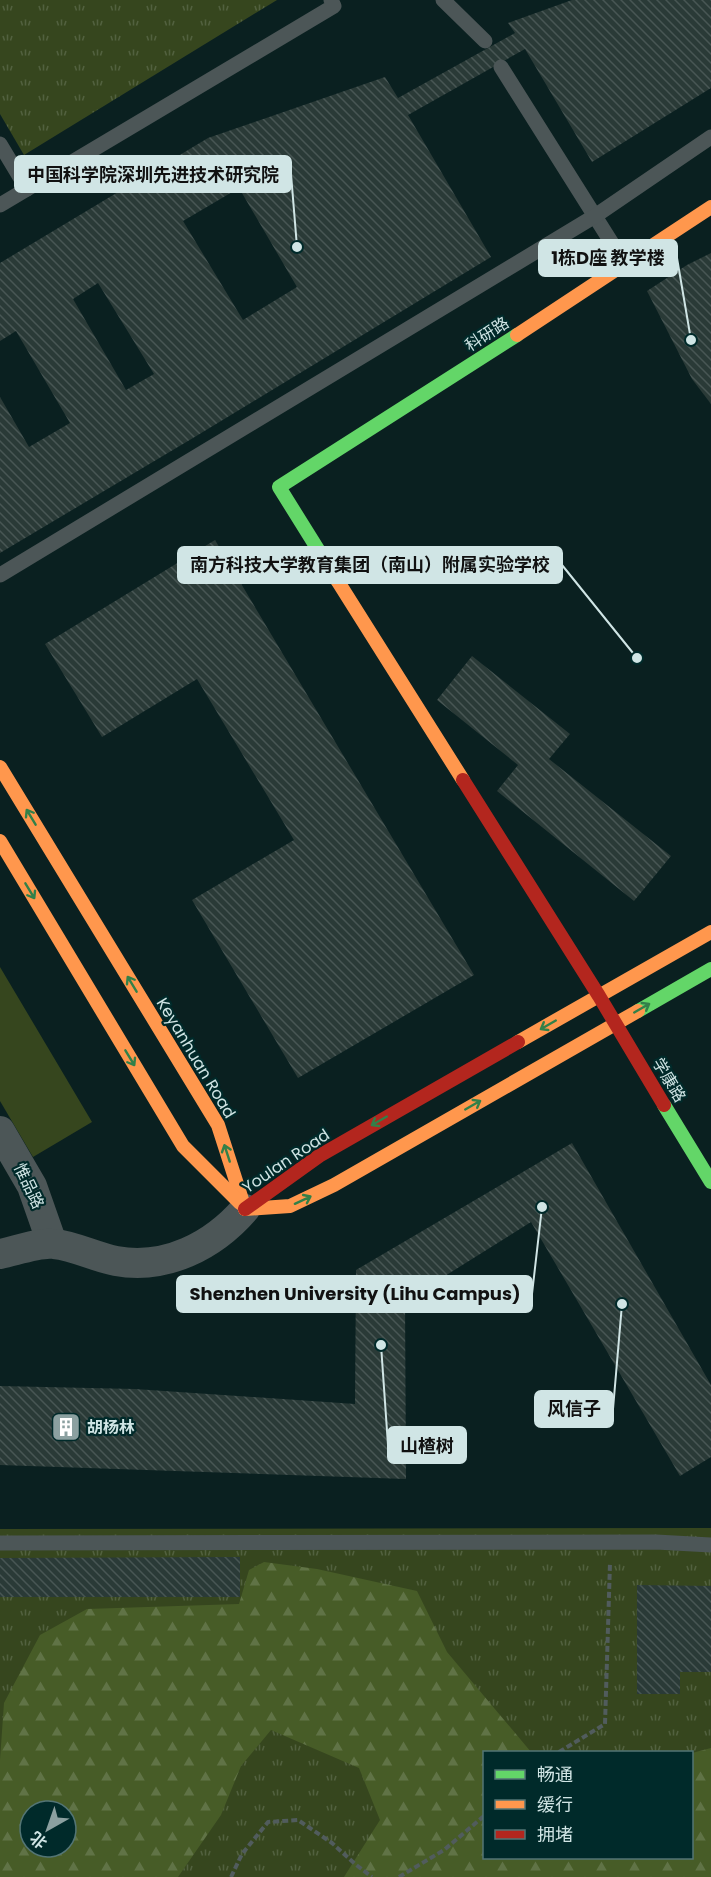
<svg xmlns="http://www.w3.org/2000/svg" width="711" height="1877" font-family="Poppins,'Noto Sans SC',sans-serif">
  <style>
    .grass { fill: url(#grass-tufts); fill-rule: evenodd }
    .forest { fill: url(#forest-firs); fill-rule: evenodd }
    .garden { fill: #36461e }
    .building { fill: url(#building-back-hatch); fill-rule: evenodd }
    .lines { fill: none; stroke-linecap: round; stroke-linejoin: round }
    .path { stroke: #515c5d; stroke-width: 4; stroke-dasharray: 6 3; stroke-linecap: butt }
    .lane { stroke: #4c5657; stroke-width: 15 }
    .street { stroke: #4c5657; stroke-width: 30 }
    .fast { stroke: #63d668; stroke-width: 14 }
    .slow { stroke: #ff974d; stroke-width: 14 }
    .jam { stroke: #b3261e; stroke-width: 14 }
    .oneway { stroke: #328049 }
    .labels { text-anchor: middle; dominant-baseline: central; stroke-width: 4.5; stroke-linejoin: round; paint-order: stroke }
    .street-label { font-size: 16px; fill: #d0e5e5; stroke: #002a2a }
    .poi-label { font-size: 16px; font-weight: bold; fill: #d0e5e5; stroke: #002a2a; text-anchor: start }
    .leader { fill: none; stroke: #d0e5e5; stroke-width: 2 }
    .callout-dot { fill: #d0e5e5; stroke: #002a2a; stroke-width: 2 }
    .callout { fill: #d0e5e5; stroke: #d0e5e5; stroke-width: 2 }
    .callout-label { font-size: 18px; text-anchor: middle; font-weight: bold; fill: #111 }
  </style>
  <defs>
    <pattern id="grass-tufts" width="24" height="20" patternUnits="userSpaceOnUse" patternTransform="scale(1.5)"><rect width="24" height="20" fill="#36461e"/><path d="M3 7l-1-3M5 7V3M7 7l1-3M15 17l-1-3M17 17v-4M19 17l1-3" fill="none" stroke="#52613f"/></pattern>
    <pattern id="forest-firs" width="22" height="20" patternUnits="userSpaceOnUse" patternTransform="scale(1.5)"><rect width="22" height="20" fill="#475c27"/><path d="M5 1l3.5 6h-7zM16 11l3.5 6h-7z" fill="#607346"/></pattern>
    <pattern id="building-back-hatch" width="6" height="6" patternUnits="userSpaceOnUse" patternTransform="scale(1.5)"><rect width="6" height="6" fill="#2a3a37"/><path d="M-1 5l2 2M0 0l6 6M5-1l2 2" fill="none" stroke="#485654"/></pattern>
  </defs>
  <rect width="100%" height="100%" fill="#0a2020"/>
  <g class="grass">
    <path d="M0 0H277L24 155 0 114Z"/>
    <path d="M711 1528V1877H0V1529ZM484 1752H692V1858H484ZM30 1811H66V1847H30Z"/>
  </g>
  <path class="forest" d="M264 1562 317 1569 417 1591 447 1652 531 1752H484V1858H692V1753L711 1748V1877H344L380 1820 359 1768 271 1730 241 1766 221 1815 178 1877H0V1760L4 1703 40 1635 87 1609 239 1604 249 1570ZM30 1811H66V1847H30Z"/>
  <path class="garden" d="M0 967 92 1122 33 1157 0 1101Z"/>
  <g class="building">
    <path d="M572 0H711V88L592 162 525 49 408 115 491 257 193 438 0 553V397L29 447 70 423 16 331 0 341V263L208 138 385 77 398 98 515 33 508 23ZM239 188 297 287 243 320 183 221ZM98 283 154 374 126 390 73 299Z"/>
    <path d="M711 253V404L692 379 647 291 687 265Z"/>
    <path d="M215 540 474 975 298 1078 192 900 294 840 197 679 102 737 45 644Z"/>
    <path d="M472 656 570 734 549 759 671 856 634 901 497 791 518 765 437 700Z"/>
    <path d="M572 1143 711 1385V1457L680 1476 531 1222 405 1301 406 1479 0 1465V1386L135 1389 355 1404 356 1270Z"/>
    <path d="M240 1557V1597H0V1558Z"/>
    <path d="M637 1585 711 1586V1672H680V1694H637Z"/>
  </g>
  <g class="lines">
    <g class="path">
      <path d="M559 1752 605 1724 610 1563"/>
      <path d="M231 1877 242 1854 268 1822 298 1820 332 1843 355 1864 372 1877"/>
      <path d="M399 1877 444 1850 484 1816"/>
    </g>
    <g class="lane">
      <path d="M443 0 485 41"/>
      <path d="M501 67 625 264"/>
      <path d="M0 144 27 189"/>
      <path d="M0 205 334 6 331 0"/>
      <path d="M0 575 595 216 711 137"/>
      <path d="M0 1543 656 1542 711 1545"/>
    </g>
    <g class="street">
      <path d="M0 1131 32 1186 52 1243"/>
      <path d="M0 1254C15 1251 40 1242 54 1244 75 1246 95 1257 116 1261 166 1270 213 1246 245 1209"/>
    </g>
    <g class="fast">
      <path d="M337 580 279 487 517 335"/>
      <path d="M638 1011 711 969"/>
      <path d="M664 1105 711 1182"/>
    </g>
    <g class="slow">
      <path d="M517 335 711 207"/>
      <path d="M337 580 463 780"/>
      <path d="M0 767 218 1125 245 1209"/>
      <path d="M0 841 183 1146 240 1203"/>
      <path d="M518 1042 711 932"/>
      <path d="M245 1209 290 1206 334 1185 638 1011"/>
    </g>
    <g class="jam">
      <path d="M463 780 599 996 664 1105"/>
      <path d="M245 1209 319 1156 518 1042"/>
    </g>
  </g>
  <defs><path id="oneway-shaft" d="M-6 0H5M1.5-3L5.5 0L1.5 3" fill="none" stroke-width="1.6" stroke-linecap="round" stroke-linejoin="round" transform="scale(1.5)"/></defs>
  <g class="oneway">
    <use href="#oneway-shaft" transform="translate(31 817) rotate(-121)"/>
    <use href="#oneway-shaft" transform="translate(30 891) rotate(59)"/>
    <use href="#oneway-shaft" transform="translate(132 984) rotate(-121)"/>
    <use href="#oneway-shaft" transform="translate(642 1008) rotate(-30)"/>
    <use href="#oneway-shaft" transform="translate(548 1025) rotate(150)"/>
    <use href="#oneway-shaft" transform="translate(130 1058) rotate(59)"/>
    <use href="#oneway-shaft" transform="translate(473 1105) rotate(-30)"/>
    <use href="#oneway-shaft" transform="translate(379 1121) rotate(150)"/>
    <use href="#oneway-shaft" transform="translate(227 1153) rotate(-108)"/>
    <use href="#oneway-shaft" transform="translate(303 1200) rotate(-25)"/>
  </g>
  <defs>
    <g id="building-square" transform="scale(1.5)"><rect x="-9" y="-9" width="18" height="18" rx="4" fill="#8ba0a0" stroke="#002a2a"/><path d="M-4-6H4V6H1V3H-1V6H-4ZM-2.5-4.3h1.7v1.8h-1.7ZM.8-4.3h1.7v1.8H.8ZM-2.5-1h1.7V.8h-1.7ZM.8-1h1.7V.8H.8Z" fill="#fff"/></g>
  </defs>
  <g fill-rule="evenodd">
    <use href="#building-square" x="66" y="1427"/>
  </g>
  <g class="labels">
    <g class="street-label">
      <text transform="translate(487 334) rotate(-33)">科研路</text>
      <text transform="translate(196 1058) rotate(59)">Keyanhuan Road</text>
      <text transform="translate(669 1080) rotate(59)">学康路</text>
      <text transform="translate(286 1161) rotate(-34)">Youlan Road</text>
      <text transform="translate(29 1186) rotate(65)">惟品路</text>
    </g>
    <g class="poi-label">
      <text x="87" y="1427">胡杨林</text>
    </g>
  </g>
  <path class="leader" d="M297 247L291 174M691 340L677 258M637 658L562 565M542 1207L532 1294M622 1304L613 1409M381 1345L388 1445"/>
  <g class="callout-dot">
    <circle cx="297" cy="247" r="6"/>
    <circle cx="691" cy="340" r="6"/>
    <circle cx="637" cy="658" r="6"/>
    <circle cx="542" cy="1207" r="6"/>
    <circle cx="622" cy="1304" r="6"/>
    <circle cx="381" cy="1345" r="6"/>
  </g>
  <g class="callout">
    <rect x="15" y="156" width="276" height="36" rx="6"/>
    <rect x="539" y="240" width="138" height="36" rx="6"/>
    <rect x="178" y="547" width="384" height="36" rx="6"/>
    <rect x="177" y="1276" width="355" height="36" rx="6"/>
    <rect x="535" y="1391" width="78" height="36" rx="6"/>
    <rect x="388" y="1427" width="78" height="36" rx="6"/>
  </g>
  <g class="callout-label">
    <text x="153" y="181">中国科学院深圳先进技术研究院</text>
    <text x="608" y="264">1栋D座 教学楼</text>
    <text x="370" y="571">南方科技大学教育集团（南山）附属实验学校</text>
    <text x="355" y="1300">Shenzhen University (Lihu Campus)</text>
    <text x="574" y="1415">风信子</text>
    <text x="427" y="1452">山楂树</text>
  </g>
  <rect x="483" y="1751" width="210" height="108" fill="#002a2a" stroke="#537575" stroke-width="1.5"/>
  <rect x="495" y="1770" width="30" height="9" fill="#63d668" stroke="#537575" stroke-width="1.5"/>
  <text x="537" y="1781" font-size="18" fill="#d0e5e5">畅通</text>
  <rect x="495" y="1800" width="30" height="9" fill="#ff974d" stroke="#537575" stroke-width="1.5"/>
  <text x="537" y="1811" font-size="18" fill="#d0e5e5">缓行</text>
  <rect x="495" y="1830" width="30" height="9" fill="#b3261e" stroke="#537575" stroke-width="1.5"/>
  <text x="537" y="1841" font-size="18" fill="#d0e5e5">拥堵</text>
  <g transform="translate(48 1829) rotate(220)"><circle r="28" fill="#002a2a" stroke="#537575" stroke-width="1.5"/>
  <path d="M0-4.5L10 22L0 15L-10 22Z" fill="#8ba0a0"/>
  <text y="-9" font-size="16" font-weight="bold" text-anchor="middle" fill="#d0e5e5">北</text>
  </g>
</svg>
